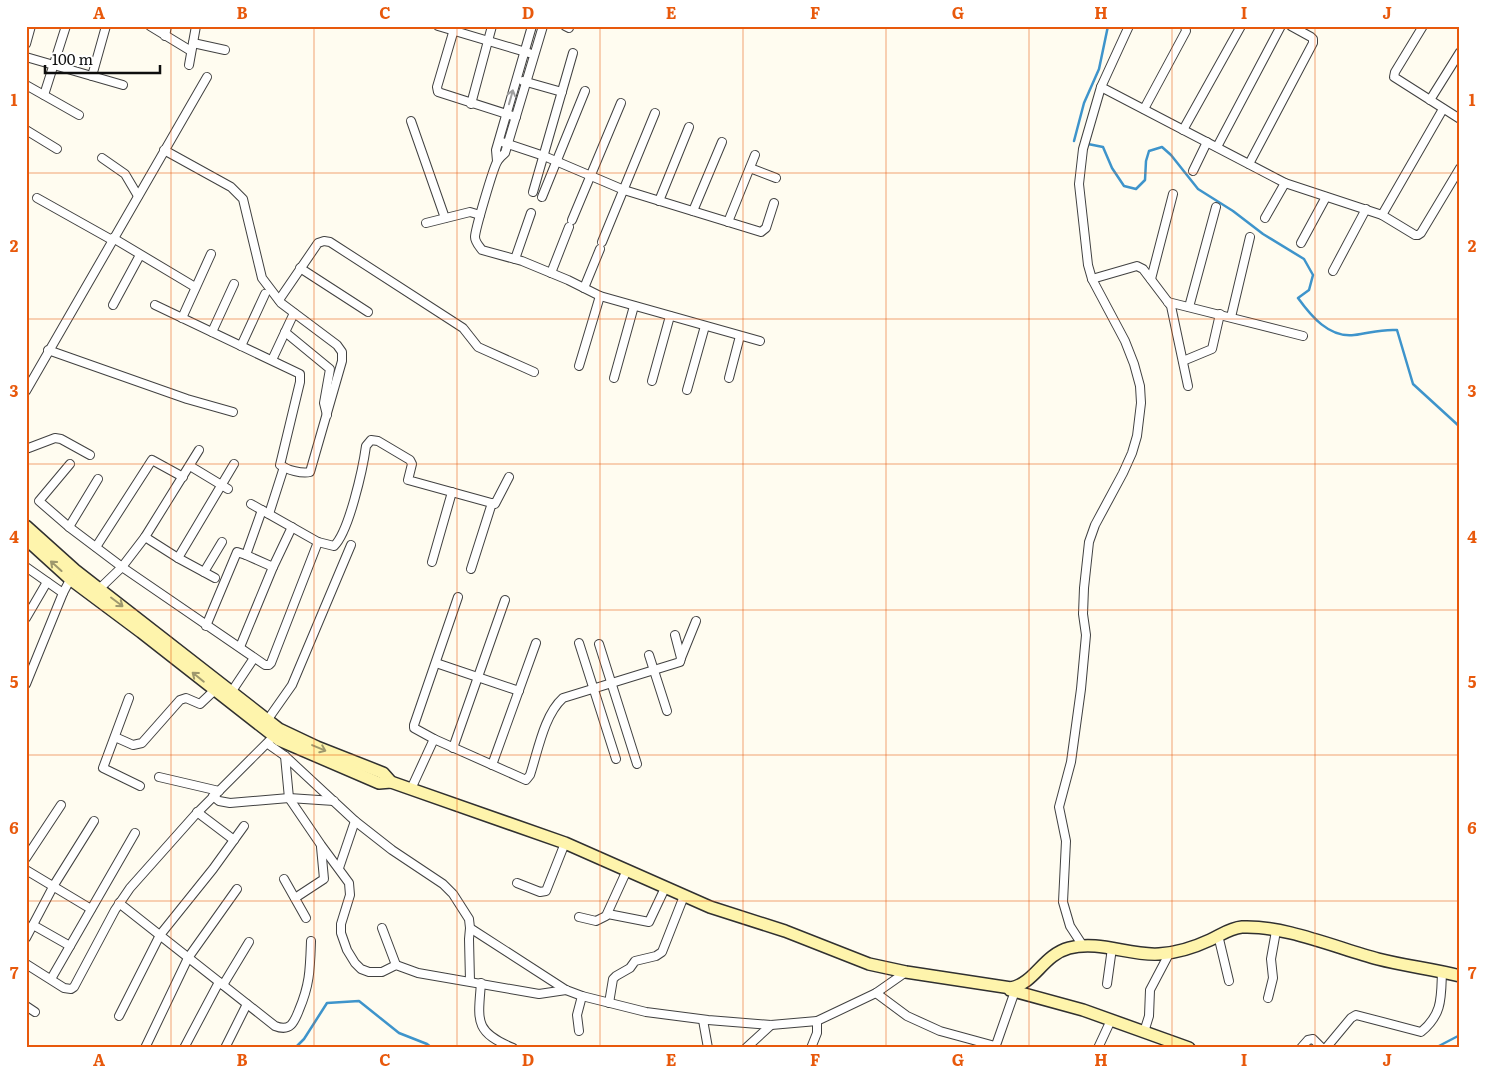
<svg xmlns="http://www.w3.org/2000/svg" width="1486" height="1074" font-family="Literata,serif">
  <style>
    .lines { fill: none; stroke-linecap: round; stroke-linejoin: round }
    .stream { stroke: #3e94cb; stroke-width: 2.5 }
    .street-casing { stroke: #414141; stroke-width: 10 }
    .secondary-casing { stroke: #303030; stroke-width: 14 }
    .street { stroke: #fff; stroke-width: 8 }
    .secondary { stroke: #fef4ac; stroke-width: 11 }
    .oneway { stroke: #9f9f9f }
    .oneway2 { stroke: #9e986d }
    .grid { fill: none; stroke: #e8590c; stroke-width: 1; stroke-opacity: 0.55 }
    .neatline { fill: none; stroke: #e8590c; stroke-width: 2 }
    .grid-label { font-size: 16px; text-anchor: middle; font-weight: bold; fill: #e8590c }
  </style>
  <rect width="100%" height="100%" fill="#fffcf0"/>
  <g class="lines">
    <g class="stream">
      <path d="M1074 141 1084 103 1099 69 1108 26"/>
      <path d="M1088 144 1103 147 1112 168 1124 186 1136 189 1145 180 1146 161 1149 151 1162 147 1171 155 1198 189 1233 211 1263 234 1304 259 1313 275 1309 290 1298 298C1311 316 1329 338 1354 335 1371 333 1379 329 1397 330L1413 384 1460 427"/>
      <path d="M295 1048 304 1039 327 1003 359 1001 399 1033 427 1044 432 1048"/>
      <path d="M1435 1048 1460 1035"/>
    </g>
    <g class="street-casing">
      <g id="street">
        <path d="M150 26 191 51"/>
        <path d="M438 26 529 53"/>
        <path d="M455 26 437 87 438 92 516 117"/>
        <path d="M543 26 505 153C503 155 499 158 497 162 493 169 475 230 475 237 475 242 479 246 482 250L522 261 568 280 600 296 760 341"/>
        <path d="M565 26 569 28"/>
        <path d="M1423 26 1395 72 1394 77 1460 119"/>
        <path d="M165 36 167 26"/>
        <path d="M193 43 225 50"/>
        <path d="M26 44 31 26"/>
        <path d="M26 57 123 85"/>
        <path d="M189 65 196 26"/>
        <path d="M92 76 106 26"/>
        <path d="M523 81 562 92"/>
        <path d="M26 85 79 115"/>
        <path d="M1101 87 1285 183 1382 215 1415 235H1418L1421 233 1460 168"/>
        <path d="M44 95 66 26"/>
        <path d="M1430 100 1460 52"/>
        <path d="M471 104 492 26"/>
        <path d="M1144 109 1186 31 1185 26"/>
        <path d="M411 121 445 218"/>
        <path d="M26 130 57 149"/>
        <path d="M1183 130 1241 26"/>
        <path d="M499 141 544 156 624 190 761 232 766 228 774 203"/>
        <path d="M1217 147 1281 26"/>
        <path d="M102 158 125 174 138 196"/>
        <path d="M497 161 496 150 532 26"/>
        <path d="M1249 164 1313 43V39L1311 37 1291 26"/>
        <path d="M750 168 776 178"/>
        <path d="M1193 171 1207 142"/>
        <path d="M533 192 573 53"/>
        <path d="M542 197 585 91"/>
        <path d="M37 198 112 240"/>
        <path d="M659 201 689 127"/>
        <path d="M693 211 722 142"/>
        <path d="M1382 215 1443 109"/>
        <path d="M1265 218 1285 183"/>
        <path d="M572 220 621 103"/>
        <path d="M728 222 755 155"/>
        <path d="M426 223 470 212 480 215"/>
        <path d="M113 238 195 287"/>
        <path d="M602 242 655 113"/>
        <path d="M1301 243 1326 197"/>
        <path d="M515 259 531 213"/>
        <path d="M300 268 368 312"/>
        <path d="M1333 271 1366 209"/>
        <path d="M551 273 569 227"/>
        <path d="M1092 279 1137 266 1143 269 1171 306 1188 386"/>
        <path d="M1151 279 1173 194"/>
        <path d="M584 288 600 249"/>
        <path d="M279 300 318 243 324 241 330 242 463 328 478 347 534 372"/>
        <path d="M1168 302 1303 336"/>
        <path d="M113 305 140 255"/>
        <path d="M155 305 300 374V382L280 465C287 470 302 474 310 472L342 361V352L337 345 281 303 262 278 243 199 231 187 164 150"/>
        <path d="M1189 307 1216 207"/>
        <path d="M1231 317 1250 237"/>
        <path d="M182 318 211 254"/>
        <path d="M212 332 234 284"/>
        <path d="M285 332 330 369 324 403 327 415"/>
        <path d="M241 346 265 294"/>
        <path d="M48 350 187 399 233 412"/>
        <path d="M272 360 294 313"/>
        <path d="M1183 361 1212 349 1220 314"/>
        <path d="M579 366 600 296"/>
        <path d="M614 378 634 306"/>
        <path d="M729 378 740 336"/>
        <path d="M652 381 670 316"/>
        <path d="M687 390 705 326"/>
        <path d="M26 391 207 77"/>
        <path d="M26 449 55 438 61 439 90 455"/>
        <path d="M70 464 39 501 69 527 122 567 265 665H269L271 663 318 542"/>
        <path d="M190 466 228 489"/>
        <path d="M251 504 318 542 334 546C349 532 363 468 366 446L371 440 378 441 410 460 412 464 408 480 495 504 509 477"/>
        <path d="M269 514 284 467"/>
        <path d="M69 527 98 479"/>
        <path d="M145 537 178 558 215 578"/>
        <path d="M96 547 152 460 183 477"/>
        <path d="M246 555 262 510"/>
        <path d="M178 558 234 464"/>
        <path d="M432 562 452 492"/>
        <path d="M26 567 63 593"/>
        <path d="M273 567 292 527"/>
        <path d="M471 569 492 503"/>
        <path d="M204 572 222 542"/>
        <path d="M96 592 122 567 145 537 199 450"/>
        <path d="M458 597 414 725V728L434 739 526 780 530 775C538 751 544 715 563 698L680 662 681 658 675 635"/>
        <path d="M26 618 47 582"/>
        <path d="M206 626 237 552 246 555 273 567 240 647"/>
        <path d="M579 643 616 759"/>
        <path d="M599 644 637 764"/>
        <path d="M649 655 667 711"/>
        <path d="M681 658 696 621"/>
        <path d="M436 663 519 691"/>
        <path d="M26 684 63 593 72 576"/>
        <path d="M230 694 254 658"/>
        <path d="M129 698 103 768 140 786"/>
        <path d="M266 722 292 685 351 545"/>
        <path d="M115 737 133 745 142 743 180 700 186 698 200 704 218 687"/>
        <path d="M268 744 285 756 355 821 392 850 443 884 453 894 469 919 470 928 566 990 582 996 646 1012 708 1020 771 1025 817 1021 876 993 906 972"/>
        <path d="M453 748 505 600"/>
        <path d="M285 756 289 798 321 845 349 883 350 895 341 924V933L347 950 355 963 361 969 369 972H382L396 965 418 973 539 994 566 990"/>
        <path d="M492 765 536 643"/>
        <path d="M159 777 219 791"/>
        <path d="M411 789 434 739"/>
        <path d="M213 796 219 801 230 803 289 798 334 801"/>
        <path d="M197 812 234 840"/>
        <path d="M26 858 61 805"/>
        <path d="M339 868 355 821"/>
        <path d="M26 870 91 909"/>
        <path d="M284 879 306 918"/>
        <path d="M517 883 540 892 546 891 565 843"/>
        <path d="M295 898 324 879 321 847"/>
        <path d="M119 903 275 1026C290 1032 294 1023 299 1010 310 984 310 969 311 941"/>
        <path d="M608 914 649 922 665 888"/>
        <path d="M579 917 596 921 606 916 627 870"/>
        <path d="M33 925 70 946"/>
        <path d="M382 928 396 965"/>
        <path d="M1218 935 1229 981"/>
        <path d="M26 938 54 885 94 821"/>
        <path d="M1083 946 1070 926 1063 902 1066 841 1059 807 1071 762 1081 689 1086 635 1083 614 1084 588 1089 542 1095 525 1123 473 1132 453 1137 436 1141 403 1140 386 1134 364 1125 341 1092 279 1088 265 1079 184 1083 149 1101 87 1129 26"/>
        <path d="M26 964 64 988 71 989 74 987 115 910 130 888 195 815 270 740"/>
        <path d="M51 979 135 833"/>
        <path d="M470 981 469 939 470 928"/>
        <path d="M481 983C478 1021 474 1032 513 1048"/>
        <path d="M1107 984 1112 948"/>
        <path d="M223 985 249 942"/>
        <path d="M876 993 907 1016 940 1031 995 1046"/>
        <path d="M1268 998 1273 978 1271 959 1276 931"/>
        <path d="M609 1003 613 979 616 976 630 968 635 961 656 956 662 952 684 896"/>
        <path d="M26 1006 35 1012"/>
        <path d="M119 1016 160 935 213 869 244 826"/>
        <path d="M703 1020 708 1048"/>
        <path d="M579 1031 577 1015 582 996"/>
        <path d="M1144 1032 1149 1016 1150 990 1170 952"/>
        <path d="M145 1048 188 958 237 889"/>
        <path d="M184 1048 219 982"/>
        <path d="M225 1048 247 1004"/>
        <path d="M746 1048 771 1025"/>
        <path d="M811 1048 817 1033V1021"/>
        <path d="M995 1048 1015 991"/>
        <path d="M1098 1048 1111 1020"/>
        <path d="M1301 1048 1308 1040 1313 1039 1322 1048"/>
        <path d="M1326 1048 1351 1018 1356 1015 1421 1032C1443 1014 1441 997 1442 971"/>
      </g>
    </g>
    <g class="secondary-casing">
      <g id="secondary">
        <path d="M26 526 75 570 279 729 317 747 383 773 391 782 565 843 710 907 785 931 869 964 906 972 1011 988C1035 983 1043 955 1069 948 1100 940 1129 956 1159 954 1176 953 1195 947 1210 940 1221 935 1230 928 1242 927 1283 925 1337 948 1378 959 1405 966 1433 969 1460 976"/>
        <path d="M26 539 70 579 141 632 279 740 379 783 391 782"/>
        <path d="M1010 990 1083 1010 1189 1048"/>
      </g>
    </g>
    <use href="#street" class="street"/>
    <use href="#secondary" class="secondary"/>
  </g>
  <defs><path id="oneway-shaft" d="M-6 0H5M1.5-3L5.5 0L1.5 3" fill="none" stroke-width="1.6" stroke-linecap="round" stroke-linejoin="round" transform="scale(1.25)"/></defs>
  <use class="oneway" href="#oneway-shaft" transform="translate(511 97) rotate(-74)"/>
  <g class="oneway2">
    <use href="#oneway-shaft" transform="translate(56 566) rotate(-138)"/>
    <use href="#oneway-shaft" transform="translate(117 602) rotate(37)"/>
    <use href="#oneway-shaft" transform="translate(198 677) rotate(-141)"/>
    <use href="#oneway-shaft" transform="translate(319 748) rotate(23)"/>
  </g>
  <path class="grid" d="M171 26V1048M314 26V1048M457 26V1048M600 26V1048M743 26V1048M886 26V1048M1029 26V1048M1172 26V1048M1315 26V1048M26 173H1460M26 319H1460M26 464H1460M26 610H1460M26 755H1460M26 901H1460"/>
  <rect width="1486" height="1074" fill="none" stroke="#ffffff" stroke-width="55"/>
  <path d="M45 65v8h115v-8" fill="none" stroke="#0e0e0e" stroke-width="2.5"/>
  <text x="52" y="65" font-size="15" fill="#0e0e0e" stroke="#ffffff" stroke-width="4" paint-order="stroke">100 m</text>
  <rect x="28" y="28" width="1430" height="1018" class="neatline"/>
  <g class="grid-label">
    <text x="99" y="19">A</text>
    <text x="242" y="19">B</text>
    <text x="385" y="19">C</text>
    <text x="528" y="19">D</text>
    <text x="671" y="19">E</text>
    <text x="815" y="19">F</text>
    <text x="958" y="19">G</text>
    <text x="1101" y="19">H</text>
    <text x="1244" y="19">I</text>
    <text x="1387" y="19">J</text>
    <text x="14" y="106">1</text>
    <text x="1472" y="106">1</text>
    <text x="14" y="252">2</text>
    <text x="1472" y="252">2</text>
    <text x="14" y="397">3</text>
    <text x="1472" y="397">3</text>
    <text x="14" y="543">4</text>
    <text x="1472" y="543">4</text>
    <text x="14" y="688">5</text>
    <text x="1472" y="688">5</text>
    <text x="14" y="834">6</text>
    <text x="1472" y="834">6</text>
    <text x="14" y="979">7</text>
    <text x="1472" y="979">7</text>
    <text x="99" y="1066">A</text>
    <text x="242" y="1066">B</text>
    <text x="385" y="1066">C</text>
    <text x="528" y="1066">D</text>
    <text x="671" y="1066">E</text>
    <text x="815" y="1066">F</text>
    <text x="958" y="1066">G</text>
    <text x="1101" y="1066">H</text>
    <text x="1244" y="1066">I</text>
    <text x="1387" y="1066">J</text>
  </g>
</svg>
